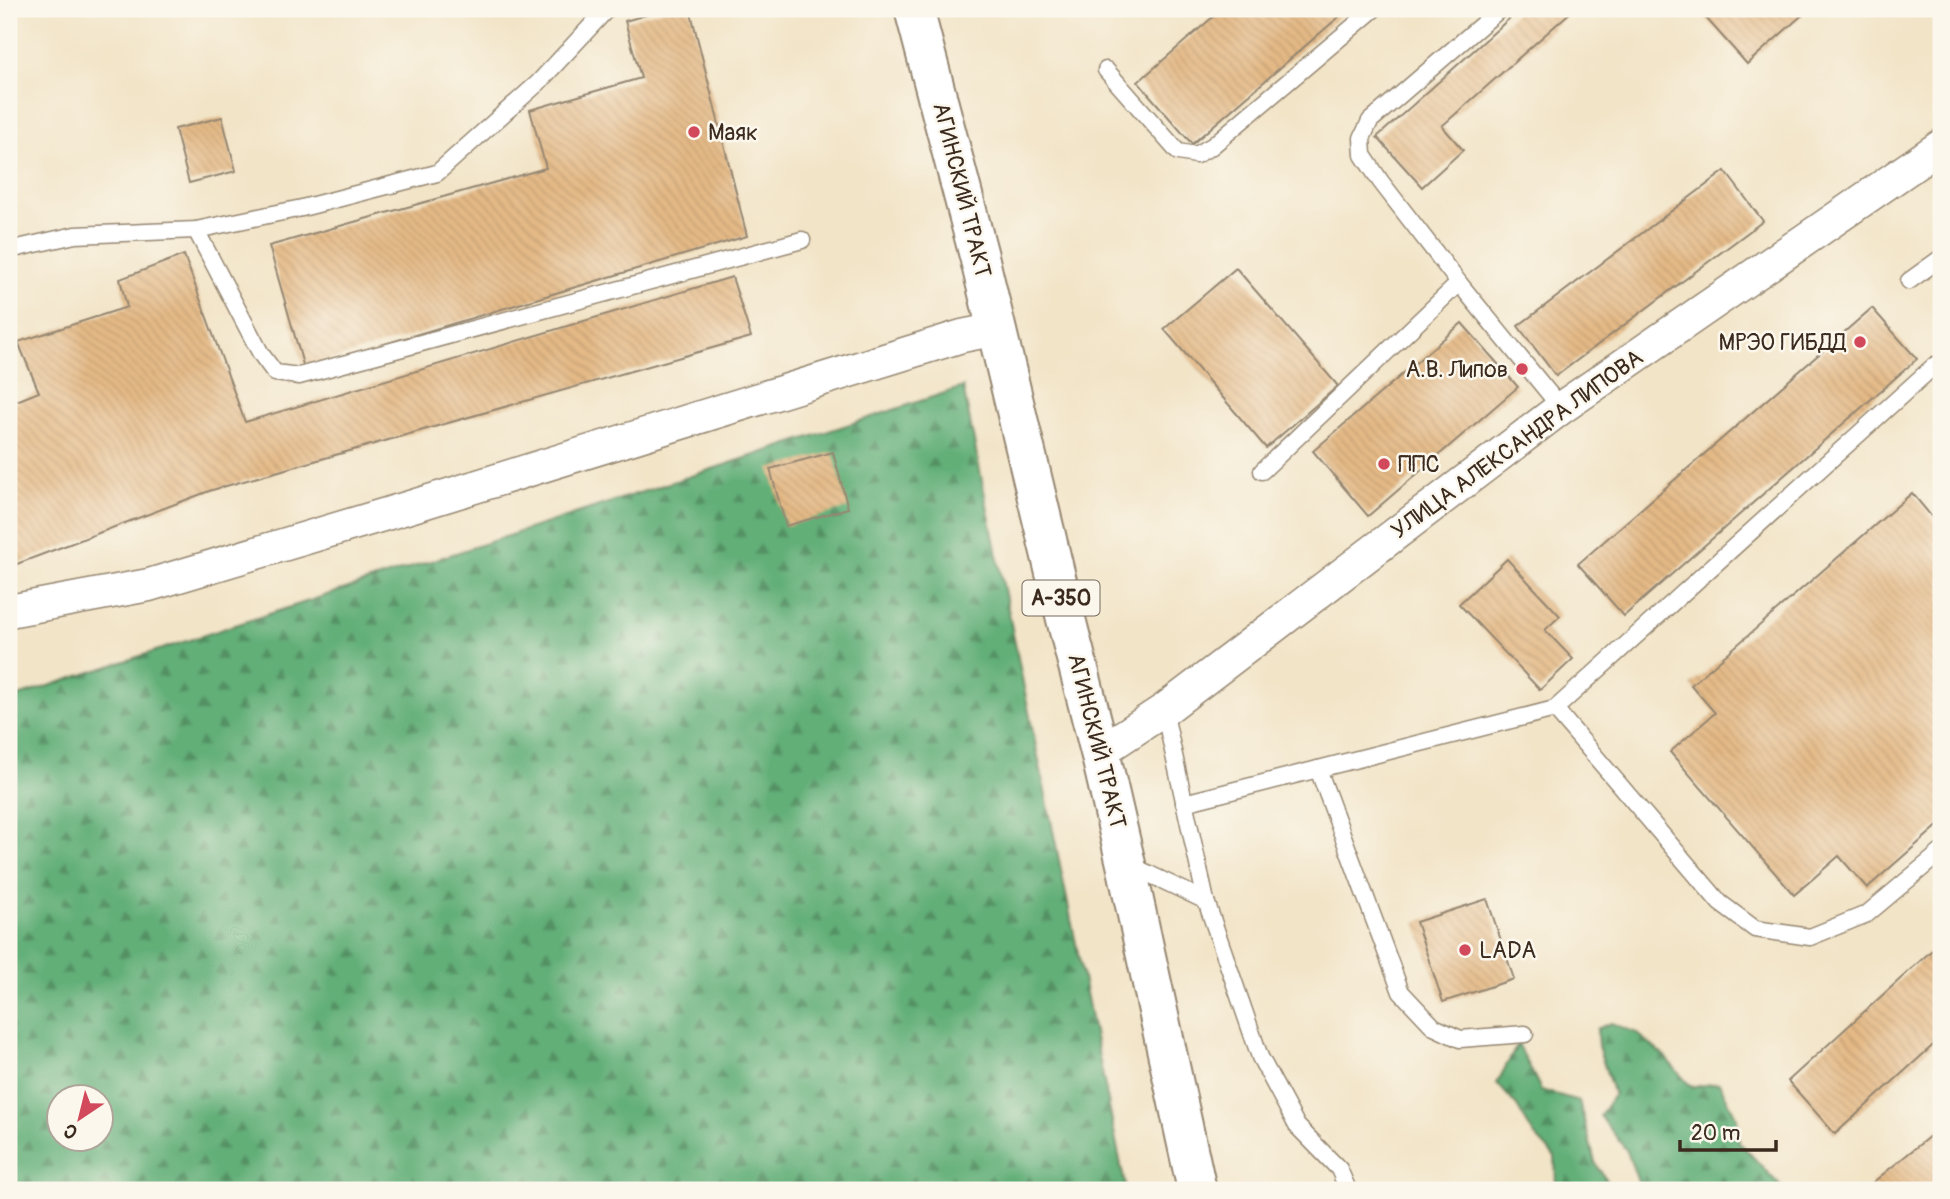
<svg xmlns="http://www.w3.org/2000/svg" width="1950" height="1199" font-family="Pangolin,sans-serif">
  <style>
    .forest { fill: url(#forest-firs); stroke: #4e6c4b; stroke-width: 2; fill-rule: evenodd }
    .building { fill: url(#building-back-hatch) }
    .lines { fill: none; stroke-linecap: round; stroke-linejoin: round }
    .lane-casing { stroke: #968772; stroke-width: 19 }
    .street-casing { stroke: #968772; stroke-width: 35 }
    .highway-casing { stroke: #968772; stroke-width: 42 }
    .lane { stroke: #fff; stroke-width: 16 }
    .street { stroke: #fff; stroke-width: 32 }
    .highway { stroke: #fff; stroke-width: 38 }
    .poi-dot { fill: #d1495b; stroke: #fbf7ec; stroke-width: 2.5 }
    .labels { text-anchor: middle; dominant-baseline: central; stroke-width: 5; stroke-linejoin: round; paint-order: stroke }
    .shield { fill: #fbf7ec; stroke: #75685c; stroke-width: 2 }
    .shield-label { font-size: 21px; font-weight: bold; fill: #3b2a1e }
    .poi-label { font-size: 23px; fill: #3b2a1e; stroke: #fbf7ec; text-anchor: start }
    .street-label { font-size: 23px; fill: #3b2a1e; stroke: #fbf7ec }
  </style>
  <defs>
    <pattern id="forest-firs" width="22" height="20" patternUnits="userSpaceOnUse" patternTransform="scale(1.75)"><rect width="22" height="20" fill="#62af78"/><path d="M5 1l3.5 6h-7zM16 11l3.5 6h-7z" fill="#528f62"/></pattern>
    <pattern id="building-back-hatch" width="6" height="6" patternUnits="userSpaceOnUse" patternTransform="scale(1.75)"><rect width="6" height="6" fill="#e4b986"/><path d="M-1 5l2 2M0 0l6 6M5-1l2 2" fill="none" stroke="#c49f73"/></pattern>
  </defs>
  <rect width="100%" height="100%" fill="#fbf7ec"/>
  <filter id="ink" filterUnits="userSpaceOnUse"><feTurbulence type="fractalNoise" baseFrequency=".0143" numOctaves="2"/><feDisplacementMap in="SourceGraphic" scale="14" xChannelSelector="R" yChannelSelector="G"/><feConvolveMatrix kernelMatrix="1 2 1 2 8 2 1 2 1" color-interpolation-filters="sRGB"/></filter>
  <filter id="wash" filterUnits="userSpaceOnUse"><feTurbulence type="fractalNoise" baseFrequency=".00686" numOctaves="4" result="noise"/><feDisplacementMap in="SourceGraphic" scale="28" xChannelSelector="R" yChannelSelector="G"/><feGaussianBlur stdDeviation="1.57" result="paint"/><feColorMatrix in="noise" values="0 0 0 0 0 0 0 0 0 0 0 0 0 0 0 0 0 1.4 0 .05"/><feComposite in="paint" operator="in"/></filter>
  <g filter="url(#wash)">
    <rect width="100%" height="100%" fill="#f2e4c7"/>
    <g class="forest">
      <path d="M963 387 1126 1190H9V699ZM60 1098H102V1140H60Z"/>
      <path d="M1611 1023 1637 1033 1664 1056 1691 1087 1719 1083 1737 1118 1739 1142 1784 1190H1641L1627 1151 1600 1116 1614 1095 1598 1046 1597 1029Z"/>
      <path d="M1518 1044 1541 1090 1579 1101 1595 1162 1612 1190H1553L1556 1187 1555 1157 1534 1135 1517 1106 1497 1083Z"/>
    </g>
    <g id="blocks">
      <g class="building">
        <path d="M667 9H690L747 236 304 368 269 246 546 168 530 110 641 78 625 21Z"/>
        <path d="M1222 9H1348L1192 144 1138 82Z"/>
        <path d="M1520 9H1574L1442 126 1463 150 1422 187 1377 137Z"/>
        <path d="M1698 9H1809L1747 64Z"/>
        <path d="M222 117 236 171 189 183 175 129Z"/>
        <path d="M1725 171 1763 221 1556 376 1518 326Z"/>
        <path d="M184 255 245 422 732 277 751 337 212 490 9 567V404L39 392 18 342 127 307 120 279Z"/>
        <path d="M1236 268 1338 386 1266 448 1164 329Z"/>
        <path d="M1872 308 1917 359 1624 616 1578 564Z"/>
        <path d="M1462 323 1518 387 1368 516 1313 451Z"/>
        <path d="M833 452 848 508 786 526 770 469Z"/>
        <path d="M1912 493 1941 528V823L1867 888 1839 856 1794 895 1670 752 1715 713 1691 685Z"/>
        <path d="M1507 559 1560 616 1545 630 1573 659 1540 690 1459 604Z"/>
        <path d="M1487 899 1514 979 1443 1002 1416 922Z"/>
        <path d="M1941 942V1038L1835 1134 1788 1081Z"/>
        <path d="M1941 1127V1190H1877L1871 1184Z"/>
      </g>
    </g>
  </g>
  <g filter="url(#ink)">
    <use href="#blocks" fill-opacity="0" stroke="#968772" stroke-width="2"/>
    <g class="lines">
      <g class="lane-casing">
        <g id="lane">
          <path d="M1500 9 1370 121 1362 138 1363 155 1381 182 1459 283 1561 408"/>
          <path d="M1106 70 1178 152 1196 155 1212 146 1374 9"/>
          <path d="M196 230 261 354 275 373 299 376 802 240"/>
          <path d="M9 250 75 235 196 230 302 208 437 173 538 83 607 9"/>
          <path d="M1909 281 1941 258"/>
          <path d="M1262 471 1459 283"/>
          <path d="M1555 709 1720 903 1755 929 1810 937 1867 914 1941 852"/>
          <path d="M1164 710 1206 901"/>
          <path d="M1318 769 1401 992 1434 1027 1460 1039 1525 1034"/>
          <path d="M1184 803 1555 709 1935 365"/>
          <path d="M1130 865 1206 901 1260 1057 1297 1126 1339 1169 1348 1190"/>
        </g>
      </g>
      <g class="street-casing">
        <g id="street">
          <path d="M9 611 149 585 413 506 962 336 997 329"/>
          <path d="M1100 752 1164 710 1561 408 1941 146"/>
        </g>
      </g>
      <g class="highway-casing">
        <path id="highway" d="M914 9 979 256 1067 623 1100 752 1126 864 1197 1190"/>
      </g>
      <use href="#lane" class="lane"/>
      <use href="#street" class="street"/>
      <use href="#highway" class="highway"/>
    </g>
  </g>
  <g class="poi-dot">
    <circle cx="694" cy="132" r="7"/>
    <circle cx="1860" cy="342" r="7"/>
    <circle cx="1522" cy="369" r="7"/>
    <circle cx="1384" cy="464" r="7"/>
    <circle cx="1465" cy="950" r="7"/>
  </g>
  <g class="labels">
    <rect class="shield" x="1022.5" y="580.5" width="77" height="35" rx="5"/>
    <g class="shield-label">
      <text x="1061" y="598">А-350</text>
    </g>
    <g class="poi-label">
      <text x="708" y="132">Маяк</text>
      <text x="1846" y="342" text-anchor="end">МРЭО ГИБДД</text>
      <text x="1508" y="369" text-anchor="end">А.В. Липов</text>
      <text x="1398" y="464">ППС</text>
      <text x="1479" y="950">LADA</text>
    </g>
    <g class="street-label">
      <text transform="translate(962 190) rotate(76)">АГИНСКИЙ ТРАКТ</text>
      <text transform="translate(1517 444) rotate(-36)">УЛИЦА АЛЕКСАНДРА ЛИПОВА</text>
      <text transform="translate(1097 741) rotate(76)">АГИНСКИЙ ТРАКТ</text>
    </g>
  </g>
  <rect width="1950" height="1199" fill="none" stroke="#fbf7ec" stroke-width="35"/>
  <g transform="translate(80 1118) rotate(215)"><circle r="33" fill="#fbf7ec" stroke="#aea59a" stroke-width="2"/>
  <path d="M0-5L12 26L0 18L-12 26Z" fill="#d1495b"/>
  <text y="-10" font-size="19" font-weight="bold" text-anchor="middle" fill="#3b2a1e">С</text>
  </g>
  <path d="M1680 1140v10h96v-10" fill="none" stroke="#3b2a1e" stroke-width="3.5"/>
  <text x="1691" y="1140" font-size="21" fill="#3b2a1e" stroke="#fbf7ec" stroke-width="5" paint-order="stroke">20 m</text>
</svg>
